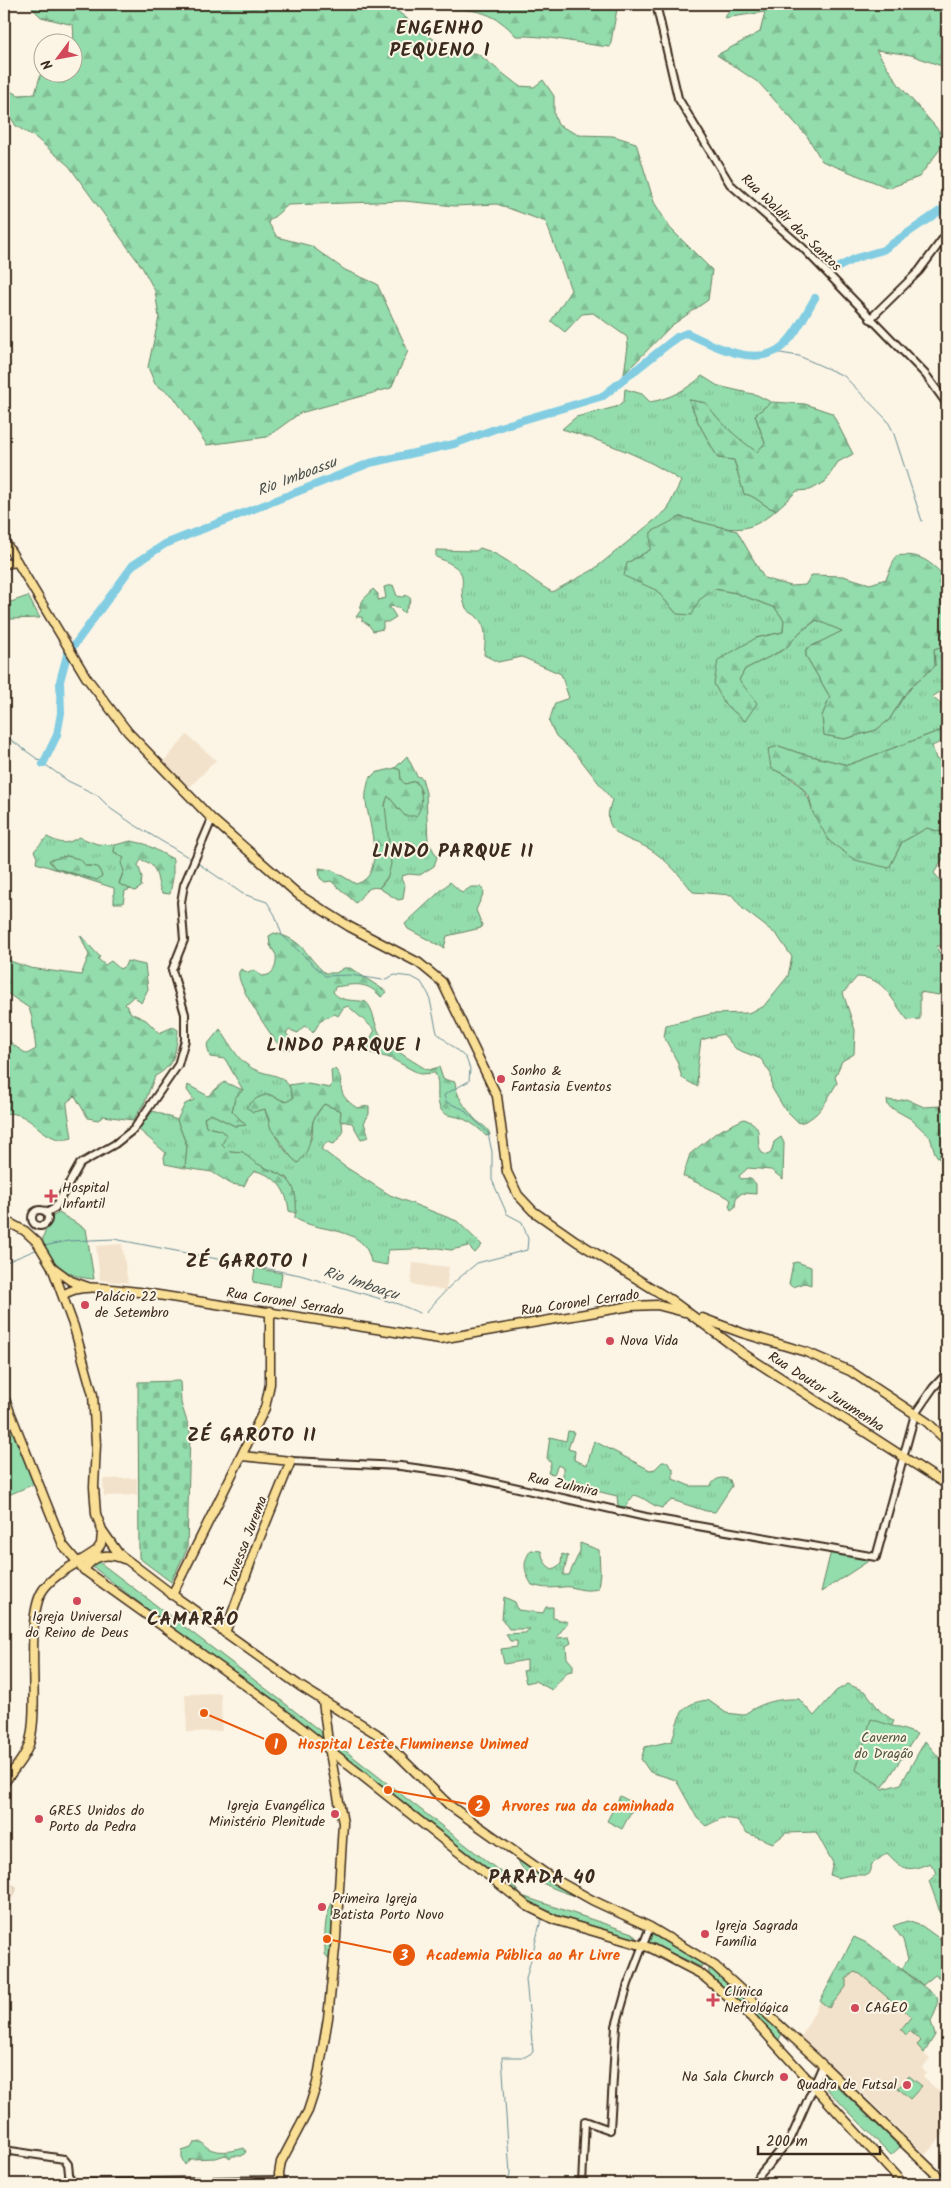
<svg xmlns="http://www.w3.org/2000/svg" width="951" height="2188" font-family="Kalam,sans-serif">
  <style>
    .built { fill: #f3e2cb }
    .industrial { fill: url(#industrial-grid) }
    .grass { fill: url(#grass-tufts); stroke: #678364; fill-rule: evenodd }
    .forest { fill: url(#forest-firs); stroke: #678364 }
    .cemetery { fill: url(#cemetery-stones); stroke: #678364 }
    .park { fill: #93dcab; stroke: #678364 }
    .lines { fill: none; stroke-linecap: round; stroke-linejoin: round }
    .stream { stroke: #668c94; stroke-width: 1 }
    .river { stroke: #82cde2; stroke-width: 8 }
    .minor-casing { stroke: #3b2a1e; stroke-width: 10 }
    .major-casing { stroke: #3b2a1e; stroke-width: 11 }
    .minor { stroke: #fcf5e5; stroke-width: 6 }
    .major { stroke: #fadf96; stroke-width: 8 }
    .poi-dot { fill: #d1495b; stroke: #fcf5e5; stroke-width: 2 }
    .labels { text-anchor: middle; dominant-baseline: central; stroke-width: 4; stroke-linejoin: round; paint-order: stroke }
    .street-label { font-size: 14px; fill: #3b2a1e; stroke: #fcf5e5 }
    .poi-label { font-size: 14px; fill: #3b2a1e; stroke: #fcf5e5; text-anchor: start }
    .park-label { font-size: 14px; fill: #515641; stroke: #fcf5e5 }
    .water-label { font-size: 15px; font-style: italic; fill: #4d534f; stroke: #fcf5e5 }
    .district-label { font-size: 19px; font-weight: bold; letter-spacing: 1px; fill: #3b2a1e; stroke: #fcf5e5 }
    .leader { fill: none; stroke: #e8590c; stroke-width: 2 }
    .callout-dot { fill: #e8590c; stroke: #fcf5e5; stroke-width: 2 }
    .mark-label { font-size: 15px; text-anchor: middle; font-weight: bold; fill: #fff }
    .callout-label { font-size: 15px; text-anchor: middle; font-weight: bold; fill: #e8590c; stroke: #fcf5e5; stroke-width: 4; stroke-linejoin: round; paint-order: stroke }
  </style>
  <defs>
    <pattern id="industrial-grid" width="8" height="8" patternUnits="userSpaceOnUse" patternTransform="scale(1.25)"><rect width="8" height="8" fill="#f3e2cb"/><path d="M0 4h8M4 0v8" fill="none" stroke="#d1c2ae"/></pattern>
    <pattern id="grass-tufts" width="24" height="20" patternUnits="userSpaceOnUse" patternTransform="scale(1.25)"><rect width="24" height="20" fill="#93dcab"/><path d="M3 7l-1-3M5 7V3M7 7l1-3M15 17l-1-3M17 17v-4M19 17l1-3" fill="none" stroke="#80bd93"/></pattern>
    <pattern id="forest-firs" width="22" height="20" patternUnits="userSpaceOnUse" patternTransform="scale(1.25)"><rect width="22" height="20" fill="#93dcab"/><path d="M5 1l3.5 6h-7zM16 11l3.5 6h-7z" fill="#80bd93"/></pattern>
    <pattern id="cemetery-stones" width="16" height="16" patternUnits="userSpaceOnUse" patternTransform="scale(1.25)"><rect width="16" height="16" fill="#93dcab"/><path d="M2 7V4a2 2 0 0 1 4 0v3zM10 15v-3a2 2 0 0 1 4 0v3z" fill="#80bd93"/></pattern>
  </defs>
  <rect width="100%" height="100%" fill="#fcf5e5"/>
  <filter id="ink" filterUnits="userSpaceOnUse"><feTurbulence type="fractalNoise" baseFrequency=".02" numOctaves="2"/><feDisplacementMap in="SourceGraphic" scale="10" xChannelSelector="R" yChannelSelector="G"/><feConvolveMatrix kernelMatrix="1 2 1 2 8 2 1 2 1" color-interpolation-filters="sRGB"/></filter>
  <g filter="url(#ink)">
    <g class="built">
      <path d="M187 735 216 760 188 789 162 763Z"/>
      <path d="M122 1244 128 1283 100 1280 96 1246Z"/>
      <path d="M413 1263 449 1267 446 1291 411 1284Z"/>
      <path d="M137 1478V1495L104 1496 103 1479Z"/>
      <path d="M221 1693 222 1731 187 1732 185 1694Z"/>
      <path d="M854 1937 869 1944 937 1997 938 2005 931 2022 935 2035 924 2053 930 2059 922 2068 926 2073 923 2077 946 2097 945 2103 947 2106V2131L925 2155 861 2092 801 2037Z"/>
    </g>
    <path class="industrial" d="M4 1881 18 1887 4 1917Z"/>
    <g class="grass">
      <path d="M702 376 718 386 757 395 771 402 755 415 765 443 757 453C737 438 720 423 706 403L689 400 699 424 718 458 734 460 744 494C756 495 763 507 776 510 741 542 721 525 680 517L650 550 627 563 656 590 677 614 714 589 736 593 775 608 784 620 783 632 756 638 725 704 745 721 739 680 745 669 785 649 800 632 817 620 843 631 806 649V656L830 697 822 716 824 735 844 739 876 730 889 720 904 696 917 681 935 666 934 649 945 645 947 650V691L943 690 932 697 947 709V728L848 765 799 753 779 746 771 768C795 780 807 786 813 813L889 868 902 842 927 828 941 832 947 827V852L934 873 942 882 947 884V946H937L939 953 947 951V983L939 995 920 992V1019L908 1020C891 1001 886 977 857 977L843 993 855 1030 854 1054 842 1061 835 1077 837 1083C827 1099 819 1119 799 1123L784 1108 772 1088 771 1074 761 1059 736 1049 723 1034 701 1040 697 1070 698 1087 682 1078 677 1061 664 1037 666 1025 711 1014 748 1013 763 1007 788 976 792 957 777 935 743 909 732 895 693 892C680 875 666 859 648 848 637 842 617 838 611 826 606 817 609 809 612 800L577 755 556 736 549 722 555 703 569 698 561 674 522 657 498 662 484 655C485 641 488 629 478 618 474 613 469 613 466 608 454 579 478 574 436 557V550L476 551 480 548C507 555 528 579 552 592L593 570 667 510 681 481C645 456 605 442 562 429L576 417 616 407 624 401 625 389 642 394 650 402C669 399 688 389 702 376Z"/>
      <path d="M28 596 40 618 10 619 5 604Z"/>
      <path d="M407 756 417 776 422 778 426 793 428 841 437 857 434 866 420 875 409 874 402 876 401 879 405 885 403 899 398 900 379 888C382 885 387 880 388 875 395 849 378 820 388 795L399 810 422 793 416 781 405 784 401 780 400 770 395 768Z"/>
      <path d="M47 837C60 843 65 846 79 837L97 844 115 845 114 852 124 858V870L119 883 131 889 125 891 123 903H114V888L36 863 37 857 34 851ZM67 856 86 866H91V879L55 868 49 861Z"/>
      <path d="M450 882 462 893 471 887H481L484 892 476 910 482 925 481 928 447 936 444 948 408 929 405 924Z"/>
      <path d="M220 1029C228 1040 235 1056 246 1064 265 1080 286 1067 294 1098L286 1102 268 1094C267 1099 264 1106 265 1110 270 1129 282 1151 298 1163L312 1137 313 1120 324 1104 341 1111 343 1133 334 1144 327 1142 321 1149 344 1166 390 1195 457 1221 482 1245 475 1253 468 1246 451 1250 438 1248 388 1250 387 1265 371 1262C365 1224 319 1234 295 1218L296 1201 288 1178 252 1162 243 1152 229 1151 222 1144 220 1130 206 1127 204 1118 211 1114 235 1126 245 1125 232 1111 235 1098 243 1090 225 1059 210 1057 207 1045Z"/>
      <path d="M153 1111 177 1120 187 1146 185 1168 165 1164 164 1157 166 1153 138 1129Z"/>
      <path d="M568 1431 574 1432 568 1449 575 1451 574 1460 587 1465 594 1441 650 1470 655 1469 662 1462H667L673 1469V1479L690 1486H710C716 1478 721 1476 730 1480L732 1486 715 1512 706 1511 672 1500 662 1508C651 1506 645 1497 634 1495L625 1507 618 1506 617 1496 592 1490 590 1494 583 1493 584 1484 578 1481 575 1486 563 1483V1468L558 1465 554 1474 548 1473 551 1463 547 1458 550 1437 566 1441Z"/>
      <path d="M580 1543 599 1550 600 1572 598 1589C580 1593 574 1585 563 1587 549 1588 546 1589 532 1585 524 1572 522 1562 531 1550L541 1551C543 1559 545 1566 553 1569L561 1564 562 1554 568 1556 563 1575H569L580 1551Z"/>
      <path d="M504 1597 515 1602 518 1610 543 1613 546 1607H553V1618L568 1622 556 1638 569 1637 571 1643 566 1646 567 1658 573 1665V1671L567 1672 552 1690 535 1681 526 1683 523 1671 527 1670V1660L504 1664 501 1649 517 1647V1641H510L506 1634 525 1633 530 1629H509L502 1619Z"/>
      <path d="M848 1684 866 1692 880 1711 894 1721 869 1774 882 1789 901 1784 925 1741 947 1767V1982L935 1975 923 1985 902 1969 908 1959 903 1940 893 1926 907 1921 922 1926 940 1939C946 1920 935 1899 929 1881L937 1873 930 1863C908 1872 904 1871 887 1853L872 1864 868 1875H851L837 1878 830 1875 833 1863 816 1832 786 1833 773 1843 747 1833 737 1820 722 1818 706 1826 697 1818 676 1780 650 1772 641 1759 645 1747 672 1741C679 1717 679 1703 708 1700L726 1713 743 1715C761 1703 777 1698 799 1699L814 1716 836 1691Z"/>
    </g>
    <g class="forest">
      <path d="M28 4H324L331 8 336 4H388L436 41 453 49 478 54 519 86 534 87 543 80 554 96V114L558 125 579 135 613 136 636 143 654 202 670 228 712 270 708 300 671 326 624 374 628 346 627 337 593 313 582 314 565 332 551 321 571 290 546 222 497 204 455 206 404 201 288 205 268 222 277 237 311 246 345 270 377 284 408 351 391 388 300 413 267 437 207 445 173 396 155 384 148 367 159 317 155 291 142 267 69 166 36 138 16 126 4 106 5 89 19 95 35 94 42 69V72H72C72 56 75 42 73 25L41 17Z"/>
      <path d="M443 4H611L617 9 610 47C578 44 548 35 516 36 496 13 477 9 448 9Z"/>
      <path d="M735 4H947V68L911 55 876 50 899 85 947 140 919 177 889 188 822 161 807 136 759 83 717 55 760 32 765 12 724 18Z"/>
      <path d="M689 400 706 403C720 423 737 438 757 452L765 443 755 415 771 402 805 404 832 413 853 454 838 462 825 482 810 490 797 491 776 510C763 507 756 495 744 494L734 460 718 458 699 424Z"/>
      <path d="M680 517 737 531 764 578 791 586 805 585 812 575 843 576 870 584 886 579 896 556C917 553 927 559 941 573V599L947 604V650L945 645 934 649 935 666 917 681 904 696 889 720 876 730 844 739 824 735 822 716 830 697 806 656V649L842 631 816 620 800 632 785 649 745 669 739 680 757 703 745 721 725 704 714 684 718 660 756 638 783 632 784 620 775 608 736 593 715 589 699 600 692 615 677 614 656 590 624 576 627 563 650 550 651 532Z"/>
      <path d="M393 585 397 596 403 597 406 595 411 599 404 613 398 607 389 606 396 617 388 622H383V629L373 631 368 624 362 621V617H356L361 610C359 599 369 596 373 589L378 594V600L386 598 384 587Z"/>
      <path d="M947 728V739L932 746 936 759 947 763V827L941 832 927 828 902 842 889 868 855 860 829 841 813 813 809 796 794 779 771 768 768 749 779 746 799 753 848 765Z"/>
      <path d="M395 768 400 770 401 780 405 784 416 781C423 792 424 806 416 816H405L388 796 385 804 391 864 388 876 379 888C367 885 363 895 356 903L331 881 325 882 320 878 319 868 332 870 356 884C387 876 369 824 366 802 365 794 367 787 369 779L375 773Z"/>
      <path d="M131 841 145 844 173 859V878L170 894 162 893C155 880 160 864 141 860L138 865 142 877 141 887 135 891 119 884 124 871 121 863 124 858 114 852 115 845Z"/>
      <path d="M67 856 80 859 86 866 98 867 102 876 97 880 55 868 49 860Z"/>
      <path d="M274 933C305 940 304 955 325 973H336L344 968H350L387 992 381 997C367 981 355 984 335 987L333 992C342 1003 353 999 366 1002 375 1011 373 1023 380 1034 389 1048 410 1059 424 1068L429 1070 439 1067 443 1079 455 1082C456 1096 465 1107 474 1118 480 1125 488 1126 490 1135L486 1136C479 1128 471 1122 461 1118 453 1115 444 1117 440 1108 435 1097 441 1084 435 1073L420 1074 390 1058 367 1052 366 1046 375 1030 348 1006 343 1008 338 1016 335 1014 321 1020 313 1033 309 1028 304 1026 298 1033 290 1030 286 1033 295 1045 294 1049H282C273 1039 239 988 239 976 238 972 239 972 241 969L249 973 253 970 262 976C274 976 277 966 276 955L270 945 269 936Z"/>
      <path d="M80 935 100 957 98 959 105 965 111 961 120 969 125 966 127 961 145 965 148 989 141 1003 134 996 125 1004 131 1013 146 1020 159 1033 173 1027 178 1030C176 1051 175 1066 155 1076L144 1104 133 1120 104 1116 98 1120 88 1118 75 1096 67 1102V1106L72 1138C43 1147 32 1108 4 1114V1036L5 1035 13 1045 27 1054 36 1049 32 1018 29 1008 4 991V951L10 961 30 968 81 975 89 955Z"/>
      <path d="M335 1069C348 1083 331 1091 357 1108L369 1106V1114L364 1123 369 1137 361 1139 352 1123 340 1121 341 1111 324 1104C320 1109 315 1115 313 1121 309 1140 312 1148 298 1163L292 1158 271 1129 265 1109 253 1112 246 1107 257 1098 268 1094 286 1102 293 1098 289 1085 302 1083 330 1088 332 1083 331 1070Z"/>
      <path d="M224 1082 243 1090 235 1098 232 1111 246 1125 235 1126 211 1114 204 1118 206 1127 220 1130 227 1135 222 1144 229 1151 243 1152C268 1180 299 1163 296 1213L289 1211C287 1190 276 1175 255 1171L248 1178 244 1186 231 1184 212 1172 185 1168 187 1146 177 1120 185 1104 194 1100 187 1090 188 1085 208 1096Z"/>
      <path d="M906 1099 924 1107 940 1106 947 1116V1186L942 1163 935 1153 930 1137 911 1119 888 1106 887 1100 897 1101Z"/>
      <path d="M744 1119C767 1127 753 1138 762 1153L767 1155 771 1153 774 1142 781 1137 784 1143 783 1179 771 1170 748 1168 739 1176 741 1179C748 1178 752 1178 756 1184V1194L742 1193 736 1198 735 1207 731 1210 729 1206 731 1200 727 1197 683 1176 690 1154 717 1132Z"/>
      <path d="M797 1262 811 1267V1285L805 1283 792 1287 789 1284 793 1263Z"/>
      <path d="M854 1937 869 1944 937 1997 938 2005 931 2022 935 2035 924 2053 917 2045 921 2041 910 2031 906 2035 901 2029 911 2017 904 2010 894 2009V2003L860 1974 854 1972 846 1979V1987L829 2008 820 2001Z"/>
      <path d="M202 2142C210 2155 231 2152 244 2148L246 2152 242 2156H232L230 2159 225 2155 216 2158 190 2159 185 2165 182 2159V2151L191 2148 194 2143Z"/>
    </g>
    <path class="cemetery" d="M180 1381 181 1403 190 1431 187 1549 171 1582 139 1558 138 1382Z"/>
    <g class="park">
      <path d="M59 1213 86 1229 94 1279C73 1278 59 1270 48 1252 45 1248 42 1243 43 1238 45 1230 50 1223 53 1216Z"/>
      <path d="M255 1268 282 1273 280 1287 253 1282Z"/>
      <path d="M4 1411 34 1484 4 1497Z"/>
      <path d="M831 1551 873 1558 821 1592Z"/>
      <path d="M94 1558 278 1698 503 1874 522 1896 632 1933 640 1942 535 1908 89 1564Z"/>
      <path d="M871 1719 917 1734 883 1787 856 1770Z"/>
      <path d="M620 1796 635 1804 622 1829 607 1821Z"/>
      <path d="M518 1858 584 1897C567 1896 519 1877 518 1858Z"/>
      <path d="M334 1900 329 1959 325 1954C325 1936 323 1916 334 1900Z"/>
      <path d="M649 1933 703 1963 701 1967 646 1941Z"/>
      <path d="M709 1964 782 2033 778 2042 709 1976Z"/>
      <path d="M825 2075 900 2147 891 2155 819 2081Z"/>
      <path d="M909 2076 922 2086 910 2099 898 2088Z"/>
    </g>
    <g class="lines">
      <g class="stream">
        <path d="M774 352 799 356 844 376 887 420 893 431 922 521"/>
        <path d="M4 735 68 781 97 795 111 809 133 824 193 860"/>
        <path d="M196 862 243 894 267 902 275 915 282 935 325 976 350 975 383 980 395 975 412 977 421 982 429 995 437 1033 466 1058 470 1069 469 1081 444 1095 446 1102 463 1109 488 1133 492 1152V1180L507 1214 522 1222 528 1239 527 1250 477 1263 452 1284 426 1312"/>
        <path d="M44 1246 68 1241 114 1239 300 1275 398 1304 420 1313"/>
        <path d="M4 1263 38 1249"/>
        <path d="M506 2184 510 2174 502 2057H525L533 2052 526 1979 541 1920"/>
      </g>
      <g class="river">
        <path d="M831 271 856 258 883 250 947 206"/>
        <path d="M43 764 57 735 61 713 60 681 67 655 133 565 165 544 370 463 454 444 503 426 603 396 677 337 687 333C712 345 753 367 779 349 795 338 805 314 815 298"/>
      </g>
      <g class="minor-casing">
        <g id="minor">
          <path d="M656 4 678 98 730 184 803 248 926 375 947 404"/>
          <path d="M870 319 919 271 947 233"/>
          <circle cx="40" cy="1218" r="8"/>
          <path d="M46 1213 55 1208 80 1164 115 1144 134 1129 178 1065 185 1040V1014L172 970 184 940 181 902 184 885 212 819"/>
          <path d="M291 1461 400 1466 452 1473 646 1517 876 1557 915 1414 933 1388 947 1373"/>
          <path d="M4 2150 64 2159 68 2164 70 2183 279 2180"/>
          <path d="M582 2184 585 2121 610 2130 616 2026 628 1984 650 1927"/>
          <path d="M752 2184 791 2138 823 2065"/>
        </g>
      </g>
      <g class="major-casing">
        <g id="major">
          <path d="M4 540 86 677 128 732 212 819 299 895 350 927 419 963 442 982 497 1096 507 1172 518 1195 533 1211 576 1241 671 1300 744 1354 947 1485"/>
          <path d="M4 564 17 562"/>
          <path d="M4 1220 25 1231 37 1242 52 1267 74 1327 93 1395 96 1444 94 1487 96 1514 102 1530 118 1553 177 1598 300 1686 377 1734 449 1805 549 1876 592 1900 650 1927 715 1966 823 2065 946 2184"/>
          <path d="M52 1267 71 1281 88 1287"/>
          <path d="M63 1295C82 1281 117 1291 139 1292L440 1339 631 1306 657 1305 684 1312"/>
          <path d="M702 1318 742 1333 806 1352 850 1371 927 1422 947 1441"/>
          <path d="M4 1397 63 1545 84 1570 270 1703 527 1906 555 1920 651 1948 701 1974 751 2017 903 2184"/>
          <path d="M84 1570C94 1554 108 1553 124 1559"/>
          <path d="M172 1595 265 1408 270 1384V1311"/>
          <path d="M225 1633 258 1542 291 1461 242 1456"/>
          <path d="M4 1783C13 1770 26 1757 30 1741 40 1704 24 1617 43 1590 55 1572 80 1563 97 1550L101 1544 102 1532"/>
          <path d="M280 2184 279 2174 281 2162 308 2111 317 2083 328 2018 336 1938 343 1823 328 1742 323 1701"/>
        </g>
      </g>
      <use href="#minor" class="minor"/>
      <use href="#major" class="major"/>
    </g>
  </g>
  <g class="poi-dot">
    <circle cx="501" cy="1079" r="5"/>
    <path d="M48.5 1188.5h5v5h5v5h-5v5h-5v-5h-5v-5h5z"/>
    <circle cx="85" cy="1305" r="5"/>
    <circle cx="610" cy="1341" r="5"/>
    <circle cx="77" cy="1601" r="5"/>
    <circle cx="335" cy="1814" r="5"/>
    <circle cx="39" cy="1819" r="5"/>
    <circle cx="322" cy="1907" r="5"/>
    <circle cx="705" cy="1934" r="5"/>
    <path d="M710.5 1992.5h5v5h5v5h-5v5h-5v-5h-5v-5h5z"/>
    <circle cx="855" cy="2008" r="5"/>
    <circle cx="784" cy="2077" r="5"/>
    <circle cx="907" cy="2085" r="5"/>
  </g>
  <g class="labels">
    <g class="street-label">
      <text transform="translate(791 223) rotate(44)">Rua Waldir dos Santos</text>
      <text transform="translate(285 1302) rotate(9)">Rua Coronel Serrado</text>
      <text transform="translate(580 1303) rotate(-8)">Rua Coronel Cerrado</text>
      <text transform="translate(826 1392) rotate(33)">Rua Doutor Jurumenha</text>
      <text transform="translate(563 1485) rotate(12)">Rua Zulmira</text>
      <text transform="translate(246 1542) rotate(-69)">Travessa Jurema</text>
    </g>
    <g class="poi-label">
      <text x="511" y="1071">Sonho &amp;<tspan x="511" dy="16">Fantasia Eventos</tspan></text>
      <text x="62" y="1188">Hospital<tspan x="62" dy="16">Infantil</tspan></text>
      <text x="95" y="1297">Palácio 22<tspan x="95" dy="16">de Setembro</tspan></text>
      <text x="620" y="1341">Nova Vida</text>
      <text x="77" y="1617" text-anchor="middle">Igreja Universal<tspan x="77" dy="16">do Reino de Deus</tspan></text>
      <text x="325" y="1806" text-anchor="end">Igreja Evangélica<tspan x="325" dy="16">Ministério Plenitude</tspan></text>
      <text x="49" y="1811">GRES Unidos do<tspan x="49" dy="16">Porto da Pedra</tspan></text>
      <text x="332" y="1899">Primeira Igreja<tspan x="332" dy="16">Batista Porto Novo</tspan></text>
      <text x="715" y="1926">Igreja Sagrada<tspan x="715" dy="16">Família</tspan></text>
      <text x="724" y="1992">Clínica<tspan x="724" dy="16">Nefrológica</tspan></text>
      <text x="865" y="2008">CAGEO</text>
      <text x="774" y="2077" text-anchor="end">Na Sala Church</text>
      <text x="897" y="2085" text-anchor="end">Quadra de Futsal</text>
    </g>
    <g class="park-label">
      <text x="884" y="1738">Caverna<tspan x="884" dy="16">do Dragão</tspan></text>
    </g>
    <g class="water-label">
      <text transform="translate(297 477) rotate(-21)">Rio Imboassu</text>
      <text transform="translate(361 1284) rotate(18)">Rio Imboaçu</text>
    </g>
    <g class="district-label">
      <text x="440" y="29">ENGENHO<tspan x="440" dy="22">PEQUENO I</tspan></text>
      <text x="453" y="852">LINDO PARQUE II</text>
      <text x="344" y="1046">LINDO PARQUE I</text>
      <text x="247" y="1262">ZÉ GAROTO I</text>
      <text x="252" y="1436">ZÉ GAROTO II</text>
      <text x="193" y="1620">CAMARÃO</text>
      <text x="542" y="1878">PARADA 40</text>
    </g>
  </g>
  <path class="leader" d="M204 1713L276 1744M388 1790L479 1806M327 1939L404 1955"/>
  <g class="callout-dot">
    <circle cx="204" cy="1713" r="5"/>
    <circle cx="388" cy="1790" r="5"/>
    <circle cx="327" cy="1939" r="5"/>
    <circle cx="276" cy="1744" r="12"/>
    <circle cx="479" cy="1806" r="12"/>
    <circle cx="404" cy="1955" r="12"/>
  </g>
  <g class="mark-label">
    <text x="276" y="1749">1</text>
    <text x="479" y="1811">2</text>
    <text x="404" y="1960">3</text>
  </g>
  <g class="callout-label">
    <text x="413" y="1749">Hospital Leste Fluminense Unimed</text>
    <text x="588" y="1811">Arvores rua da caminhada</text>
    <text x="523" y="1960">Academia Pública ao Ar Livre</text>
  </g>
  <rect width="951" height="2188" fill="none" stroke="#fcf5e5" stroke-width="20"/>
  <rect x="10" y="10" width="931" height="2168" fill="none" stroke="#3b2a1e" stroke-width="2" filter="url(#ink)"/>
  <g transform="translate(58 58) rotate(238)"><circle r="24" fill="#fcf5e5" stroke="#afa495"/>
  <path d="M0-4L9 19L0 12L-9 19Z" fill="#d1495b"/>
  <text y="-8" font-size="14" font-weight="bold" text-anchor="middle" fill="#3b2a1e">N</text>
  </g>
  <path d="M758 2146v8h122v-8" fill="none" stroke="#3b2a1e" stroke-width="2.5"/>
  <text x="766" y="2146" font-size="15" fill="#3b2a1e" stroke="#fcf5e5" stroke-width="4" paint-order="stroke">200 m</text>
</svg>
